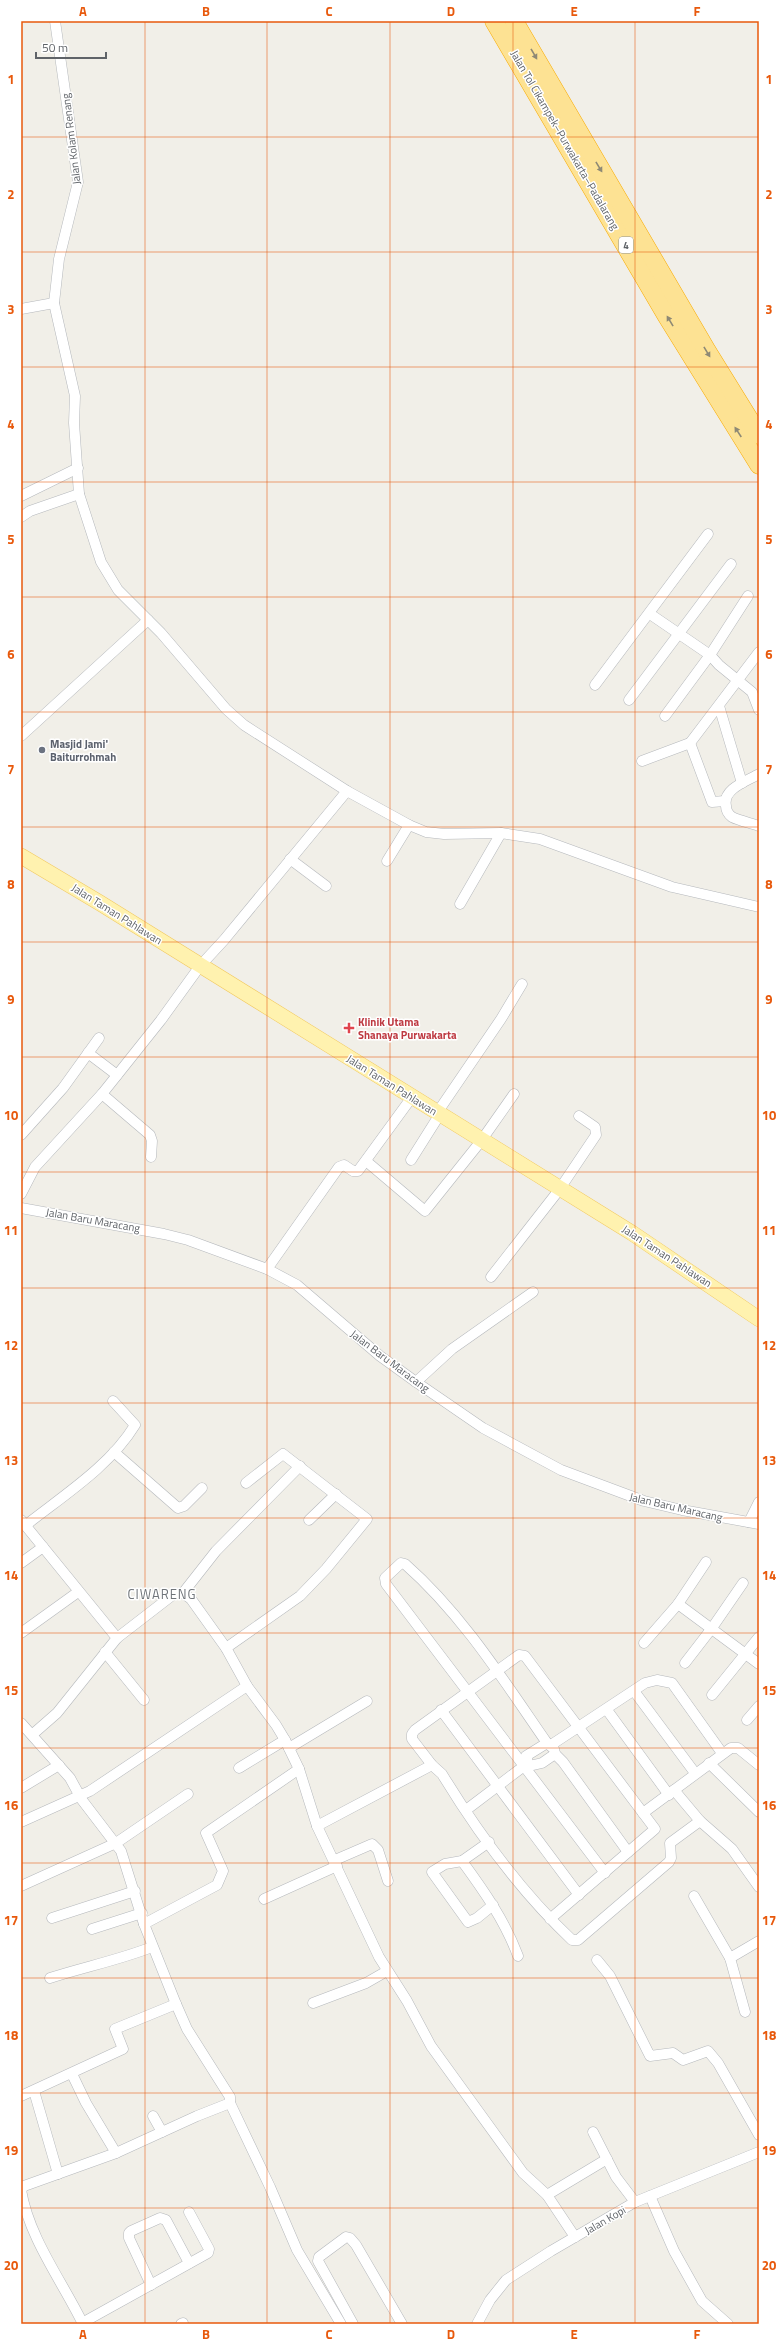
<svg xmlns="http://www.w3.org/2000/svg" width="780" height="2345" font-family="'Titillium Web',sans-serif">
  <style>
    .lines { fill: none; stroke-linecap: round; stroke-linejoin: round }
    .minor-casing { stroke: #b5b8bc; stroke-width: 11 }
    .primary-casing { stroke: #f2c960; stroke-width: 16 }
    .motorway-casing { stroke: #f9ab00; stroke-width: 19 }
    .minor { stroke: #fff; stroke-width: 10 }
    .primary { stroke: #fff2af; stroke-width: 15 }
    .motorway { stroke: #fde293; stroke-width: 18 }
    .oneway { fill: #8e8975 }
    .grid { fill: none; stroke: #e8590c; stroke-width: 1; stroke-opacity: 0.55 }
    .worship-dot { fill: #6b7280; stroke: #fff; stroke-width: 1.5 }
    .health-dot { fill: #e0444e; stroke: #fff; stroke-width: 1.5 }
    .labels { text-anchor: middle; dominant-baseline: central; stroke-width: 3; stroke-linejoin: round; paint-order: stroke }
    .shield { fill: #fff; stroke: #8f9295; stroke-width: 1 }
    .shield-label { font-size: 10px; font-weight: bold; fill: #5f6368 }
    .street-label { font-size: 11px; fill: #5f6368; stroke: #fff }
    .worship-label { font-size: 11px; font-weight: bold; fill: #5b616d; stroke: #fff; text-anchor: start }
    .health-label { font-size: 11px; font-weight: bold; fill: #be3a42; stroke: #fff; text-anchor: start }
    .quarter-label { font-size: 13px; letter-spacing: 1px; fill: #70757a; stroke: #fff }
    .neatline { fill: none; stroke: #e8590c; stroke-width: 1.5 }
    .grid-label { font-size: 13px; text-anchor: middle; font-weight: bold; fill: #e8590c }
  </style>
  <rect width="100%" height="100%" fill="#f1efe8"/>
  <g class="lines">
    <g class="minor-casing">
      <g id="minor">
        <path d="M55 21 78 182 59 259 54 303 75 396 74 423 79 494 101 562 118 590 161 633 226 709 244 725 347 791 409 825 426 832 444 834 501 833 540 839 672 887 759 907"/>
        <path d="M21 309 54 303"/>
        <path d="M21 496 78 468"/>
        <path d="M21 517 30 511 79 494"/>
        <path d="M650 614 710 655 719 665 752 692 759 710"/>
        <path d="M595 685 708 534"/>
        <path d="M629 700 731 564"/>
        <path d="M719 706 742 783"/>
        <path d="M665 716 710 655 748 596"/>
        <path d="M21 736 148 620"/>
        <path d="M690 743 712 802 725 801"/>
        <path d="M642 761 690 743 759 652"/>
        <path d="M759 774C747 781 722 789 726 806 726 810 728 814 732 817 740 821 751 823 759 826"/>
        <path d="M290 859 326 886"/>
        <path d="M387 861 409 825"/>
        <path d="M460 904 501 833"/>
        <path d="M88 1053 117 1075"/>
        <path d="M102 1094 150 1135 152 1141 151 1157"/>
        <path d="M437 1113 501 1019 522 984"/>
        <path d="M21 1135 63 1088 99 1038"/>
        <path d="M411 1160 440 1114"/>
        <path d="M366 1161 425 1211 481 1141 514 1094"/>
        <path d="M21 1194 35 1167 102 1094 161 1020 200 966 224 940 347 791"/>
        <path d="M21 1208 164 1234 188 1240 267 1269 297 1285 380 1356 416 1382 483 1428 561 1470 644 1501 682 1510 759 1524"/>
        <path d="M267 1269 339 1167 344 1165 353 1171H358L412 1097"/>
        <path d="M491 1277 559 1190 596 1135 595 1127 579 1116"/>
        <path d="M416 1382 452 1349 533 1292"/>
        <path d="M114 1452 178 1508 184 1506 202 1488"/>
        <path d="M21 1520 117 1638 174 1594 183 1593 191 1599 226 1648 247 1686 276 1725 285 1740 299 1769 317 1826 379 1957 407 2001 431 2046 523 2173 547 2195 575 2237"/>
        <path d="M309 1520 336 1494"/>
        <path d="M749 1522 759 1502"/>
        <path d="M26 1525C64 1495 110 1466 135 1425L113 1401"/>
        <path d="M21 1563 43 1547"/>
        <path d="M183 1593 216 1551 300 1466"/>
        <path d="M678 1604 759 1664"/>
        <path d="M21 1633 78 1592"/>
        <path d="M644 1643 678 1604 706 1562"/>
        <path d="M226 1648 300 1596 326 1569 367 1519 283 1454 246 1483"/>
        <path d="M105 1652 144 1700"/>
        <path d="M685 1663 712 1628 743 1583"/>
        <path d="M634 1691 695 1773"/>
        <path d="M712 1695 759 1637"/>
        <path d="M441 1710 579 1895"/>
        <path d="M607 1710 669 1795"/>
        <path d="M747 1720 759 1706"/>
        <path d="M21 1723 70 1778 82 1800 121 1851 144 1924 176 2004 187 2029 230 2097V2103L270 2187 297 2250 341 2324"/>
        <path d="M33 1734 57 1713 117 1638"/>
        <path d="M547 1743C504 1681 462 1614 405 1564L401 1563 385 1578 386 1584 605 1873"/>
        <path d="M547 1743 554 1749 555 1754 542 1763 529 1766 526 1756Z"/>
        <path d="M551 1745 645 1683 657 1680 672 1683 722 1753"/>
        <path d="M289 1748 367 1701"/>
        <path d="M555 1754 563 1762 628 1852"/>
        <path d="M709 1763 759 1812"/>
        <path d="M239 1768 285 1740"/>
        <path d="M21 1788 59 1765"/>
        <path d="M674 1790 700 1821 732 1849 759 1887"/>
        <path d="M466 1810 528 1763"/>
        <path d="M643 1813 731 1748H738L759 1765"/>
        <path d="M21 1822 90 1791 247 1686"/>
        <path d="M317 1826 432 1765"/>
        <path d="M489 1842 462 1861 445 1864 432 1872 468 1922 477 1918 493 1905"/>
        <path d="M335 1860 372 1844 378 1850 388 1881"/>
        <path d="M462 1861C484 1891 505 1921 518 1956"/>
        <path d="M21 1886 116 1843 188 1794"/>
        <path d="M694 1896 730 1958"/>
        <path d="M264 1899 337 1866"/>
        <path d="M52 1918 135 1891"/>
        <path d="M550 1919 655 1829 525 1656 519 1655 415 1730 412 1734V1739L432 1765 442 1774C478 1833 521 1892 572 1940H578L669 1862 671 1858 670 1843 700 1821"/>
        <path d="M144 1924 217 1885 223 1871 206 1833 299 1769"/>
        <path d="M92 1929 142 1913"/>
        <path d="M597 1960 610 1976 650 2056 673 2053 683 2060 708 2051 718 2063 759 2135"/>
        <path d="M50 1978C84 1967 119 1960 152 1947"/>
        <path d="M313 2003 366 1983 387 1971"/>
        <path d="M745 2012 730 1958 759 1941"/>
        <path d="M72 2074 86 2103 116 2153"/>
        <path d="M34 2091 58 2174"/>
        <path d="M21 2096 123 2049 115 2029 176 2004"/>
        <path d="M153 2116 162 2132"/>
        <path d="M593 2132 616 2177 635 2202"/>
        <path d="M21 2190 24 2186 116 2153 197 2116 230 2103"/>
        <path d="M21 2190C29 2238 62 2281 83 2324"/>
        <path d="M547 2195 607 2159"/>
        <path d="M650 2196 674 2251 702 2301 728 2324"/>
        <path d="M151 2285 129 2238V2233L131 2231 160 2218 166 2220 189 2263"/>
        <path d="M82 2323 208 2253 209 2249 189 2212"/>
        <path d="M181 2324 183 2323"/>
        <path d="M353 2324 318 2261 319 2257 346 2237 350 2238 356 2245 402 2324"/>
        <path d="M477 2324 490 2300 506 2280 551 2251 635 2202 759 2152"/>
      </g>
    </g>
    <g class="primary-casing">
      <path id="primary" d="M21 856 100 903 632 1233 759 1319"/>
    </g>
    <g class="motorway-casing">
      <g id="motorway">
        <path d="M494 21 666 315 759 465"/>
        <path d="M514 21 707 351 759 435"/>
      </g>
    </g>
    <use href="#minor" class="minor"/>
    <use href="#primary" class="primary"/>
    <use href="#motorway" class="motorway"/>
  </g>
  <defs><path id="oneway-solid" d="M-6-.8H1V-3.2L6.5 0L1 3.2V.8H-6Z"/></defs>
  <g class="oneway">
    <use href="#oneway-solid" transform="translate(534 54) rotate(60)"/>
    <use href="#oneway-solid" transform="translate(599 167) rotate(59)"/>
    <use href="#oneway-solid" transform="translate(670 321) rotate(-121)"/>
    <use href="#oneway-solid" transform="translate(707 352) rotate(59)"/>
    <use href="#oneway-solid" transform="translate(738 432) rotate(-123)"/>
  </g>
  <path class="grid" d="M145 21V2324M267 21V2324M390 21V2324M513 21V2324M635 21V2324M21 137H759M21 252H759M21 367H759M21 482H759M21 597H759M21 712H759M21 827H759M21 942H759M21 1057H759M21 1172H759M21 1288H759M21 1403H759M21 1518H759M21 1633H759M21 1748H759M21 1863H759M21 1978H759M21 2093H759M21 2208H759"/>
  <circle class="worship-dot" cx="42" cy="750" r="4"/>
  <path class="health-dot" d="M347 1022h4v4h4v4h-4v4h-4v-4h-4v-4h4z"/>
  <g class="labels">
    <rect class="shield" x="619" y="237" width="14" height="16" rx="3"/>
    <g class="shield-label">
      <text x="626" y="245">4</text>
    </g>
    <g class="street-label">
      <text transform="translate(71 139) rotate(-97)">Jalan Kolam Renang</text>
      <text transform="translate(565 140) rotate(60)">Jalan Tol Cikampek–Purwakarta–Padalarang</text>
      <text transform="translate(117 914) rotate(32)">Jalan Taman Pahlawan</text>
      <text transform="translate(392 1085) rotate(32)">Jalan Taman Pahlawan</text>
      <text transform="translate(93 1220) rotate(10)">Jalan Baru Maracang</text>
      <text transform="translate(667 1256) rotate(33)">Jalan Taman Pahlawan</text>
      <text transform="translate(390 1361) rotate(37)">Jalan Baru Maracang</text>
      <text transform="translate(676 1507) rotate(13)">Jalan Baru Maracang</text>
      <text transform="translate(605 2220) rotate(-30)">Jalan Kopi</text>
    </g>
    <g class="worship-label">
      <text x="50" y="744">Masjid Jami'<tspan x="50" dy="13">Baiturrohmah</tspan></text>
    </g>
    <g class="health-label">
      <text x="358" y="1022">Klinik Utama<tspan x="358" dy="13">Shanaya Purwakarta</tspan></text>
    </g>
    <g class="quarter-label">
      <text x="162" y="1594">CIWARENG</text>
    </g>
  </g>
  <rect width="780" height="2345" fill="none" stroke="#ffffff" stroke-width="44"/>
  <path d="M36 52v6h70v-6" fill="none" stroke="#5f6368" stroke-width="2"/>
  <text x="42" y="52" font-size="12" fill="#5f6368" stroke="#ffffff" stroke-width="3" paint-order="stroke">50 m</text>
  <rect x="22" y="22" width="736" height="2301" class="neatline"/>
  <g class="grid-label">
    <text x="83" y="16">A</text>
    <text x="206" y="16">B</text>
    <text x="329" y="16">C</text>
    <text x="451" y="16">D</text>
    <text x="574" y="16">E</text>
    <text x="697" y="16">F</text>
    <text x="11" y="84">1</text>
    <text x="769" y="84">1</text>
    <text x="11" y="199">2</text>
    <text x="769" y="199">2</text>
    <text x="11" y="314">3</text>
    <text x="769" y="314">3</text>
    <text x="11" y="429">4</text>
    <text x="769" y="429">4</text>
    <text x="11" y="544">5</text>
    <text x="769" y="544">5</text>
    <text x="11" y="659">6</text>
    <text x="769" y="659">6</text>
    <text x="11" y="774">7</text>
    <text x="769" y="774">7</text>
    <text x="11" y="889">8</text>
    <text x="769" y="889">8</text>
    <text x="11" y="1004">9</text>
    <text x="769" y="1004">9</text>
    <text x="11" y="1120">10</text>
    <text x="769" y="1120">10</text>
    <text x="11" y="1235">11</text>
    <text x="769" y="1235">11</text>
    <text x="11" y="1350">12</text>
    <text x="769" y="1350">12</text>
    <text x="11" y="1465">13</text>
    <text x="769" y="1465">13</text>
    <text x="11" y="1580">14</text>
    <text x="769" y="1580">14</text>
    <text x="11" y="1695">15</text>
    <text x="769" y="1695">15</text>
    <text x="11" y="1810">16</text>
    <text x="769" y="1810">16</text>
    <text x="11" y="1925">17</text>
    <text x="769" y="1925">17</text>
    <text x="11" y="2040">18</text>
    <text x="769" y="2040">18</text>
    <text x="11" y="2155">19</text>
    <text x="769" y="2155">19</text>
    <text x="11" y="2270">20</text>
    <text x="769" y="2270">20</text>
    <text x="83" y="2339">A</text>
    <text x="206" y="2339">B</text>
    <text x="329" y="2339">C</text>
    <text x="451" y="2339">D</text>
    <text x="574" y="2339">E</text>
    <text x="697" y="2339">F</text>
  </g>
</svg>
